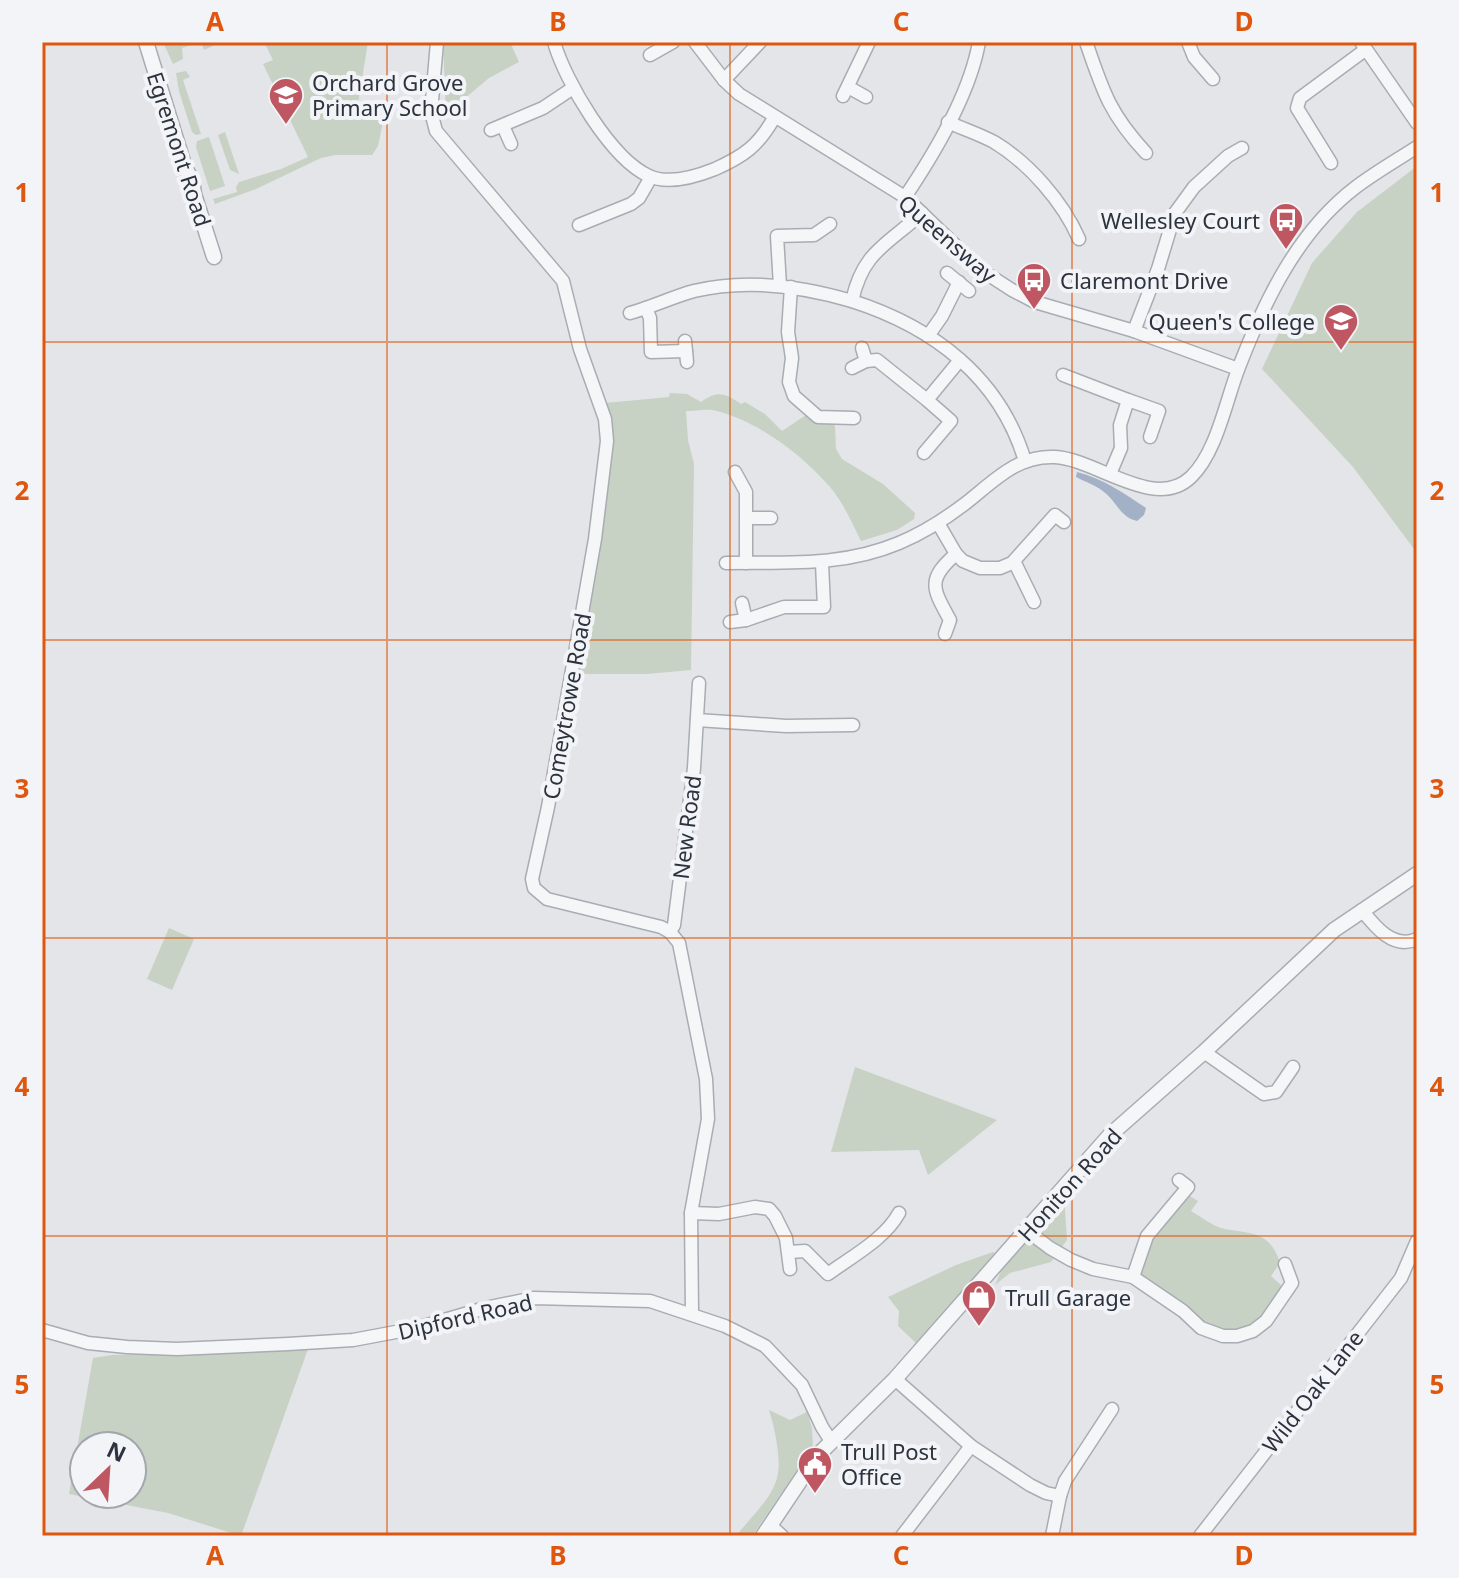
<svg xmlns="http://www.w3.org/2000/svg" width="1459" height="1578" font-family="'Noto Sans',sans-serif">
  <style>
    .green { fill: #c7d2c5; fill-rule: evenodd }
    .water { fill: #a2b1c5 }
    .lines { fill: none; stroke-linecap: round; stroke-linejoin: round }
    .minor-casing { stroke: #a8acb3; stroke-width: 15 }
    .tertiary-casing { stroke: #a8acb3; stroke-width: 17 }
    .minor { stroke: #f5f6f8; stroke-width: 12 }
    .tertiary { stroke: #f5f6f8; stroke-width: 14 }
    .grid { fill: none; stroke: #df570f; stroke-width: 2; stroke-opacity: 0.55 }
    .labels { text-anchor: middle; dominant-baseline: central; stroke-width: 8; stroke-linejoin: round; paint-order: stroke }
    .poi-label { font-size: 22px; fill: #2c333f; stroke: #f2f4f7; text-anchor: start }
    .street-label { font-size: 22px; fill: #2c333f; stroke: #f2f4f7 }
    .neatline { fill: none; stroke: #df570f; stroke-width: 3 }
    .grid-label { font-size: 26px; text-anchor: middle; font-weight: bold; fill: #df570f }
  </style>
  <rect width="100%" height="100%" fill="#e3e5e9"/>
  <g class="green">
    <path d="M163 42H222L204 50 201 42 182 48 183 59 173 64Z"/>
    <path d="M264 42H368L357 110 384 117 378 146 372 155H335L321 158 256 189 215 204 213 199 237 192 236 187 239 182 281 169 308 157 263 64 273 60Z"/>
    <path d="M443 42H510L519 62 489 78 446 114Z"/>
    <path d="M186 71 190 77 183 80 201 134 196 135 192 132 179 91 176 73Z"/>
    <path d="M225 132 239 174 230 170 218 135Z"/>
    <path d="M209 137 225 186 210 191 196 147 197 141Z"/>
    <path d="M1417 166V553L1353 467 1262 369 1312 263 1357 212Z"/>
    <path d="M670 393 687 394 701 402C718 390 725 393 741 404L745 402 765 414 782 431 806 415C815 420 829 419 835 426L836 449 842 459 883 484 915 513 914 519 897 530 861 541C852 523 843 502 830 487 801 454 759 422 717 411 708 408 696 411 686 411L688 440 694 464 691 670 647 674H575L608 482 611 450 605 403 669 397Z"/>
    <path d="M169 928 194 939 172 990 147 979Z"/>
    <path d="M855 1067 997 1120 928 1175 919 1150 831 1152Z"/>
    <path d="M1064 1194 1067 1240 1051 1262 1010 1273 995 1285 1005 1262 1022 1243 1035 1240 1043 1230 1044 1218Z"/>
    <path d="M1188 1195 1198 1201 1191 1211C1201 1217 1214 1227 1225 1229 1252 1234 1270 1231 1280 1263L1271 1276 1283 1287 1264 1315 1252 1325 1231 1332 1213 1329 1142 1276C1140 1242 1167 1219 1188 1195Z"/>
    <path d="M993 1252 995 1254 917 1344 898 1326 899 1311 888 1297 956 1265Z"/>
    <path d="M308 1349 241 1536 168 1513 69 1494 93 1358 112 1355ZM84 1446H132V1494H84Z"/>
    <path d="M769 1410 790 1420 807 1412 812 1428 813 1447 752 1536H736C750 1518 775 1496 778 1473 781 1457 774 1425 769 1410Z"/>
  </g>
  <path class="water" d="M1077 472C1102 478 1125 494 1146 508L1144 515 1137 521C1120 517 1117 502 1104 492 1096 485 1085 482 1076 477Z"/>
  <g class="lines">
    <g class="minor-casing">
      <g id="minor">
        <path d="M437 42 431 112 436 131 563 281 580 349 605 419 607 441 595 539 548 807 532 879 534 888 547 899 661 927 670 932 679 943 706 1079 708 1119 691 1213 692 1314"/>
        <path d="M554 42C565 81 611 159 649 176 669 185 695 177 715 169 744 156 758 146 774 118"/>
        <path d="M695 42 724 80 739 94 905 197 981 270 1012 290 1035 302 1134 331 1238 369"/>
        <path d="M1086 42C1103 92 1110 114 1146 153"/>
        <path d="M1188 42 1194 57 1213 79"/>
        <path d="M1361 42 1417 123"/>
        <path d="M650 55 673 42"/>
        <path d="M724 80 760 42"/>
        <path d="M848 87 866 97"/>
        <path d="M843 96 869 42"/>
        <path d="M948 122C963 129 979 134 994 142 1029 163 1063 202 1079 239"/>
        <path d="M503 126 511 144"/>
        <path d="M491 130 543 108 573 88"/>
        <path d="M1331 163 1297 108 1300 98 1365 50"/>
        <path d="M905 197C934 154 970 94 979 42"/>
        <path d="M922 213C887 245 863 251 852 301 933 327 1000 377 1025 461"/>
        <path d="M579 225 631 204 639 198 651 177"/>
        <path d="M947 273 969 291"/>
        <path d="M780 286 777 236 814 235 830 224"/>
        <path d="M791 287 788 332 792 358 789 382 794 396 818 417 854 418"/>
        <path d="M646 308 650 318 651 352 686 351"/>
        <path d="M630 313C652 307 672 297 694 291 747 278 801 286 852 301"/>
        <path d="M1134 331 1158 269 1175 213 1194 187 1228 156 1242 148"/>
        <path d="M928 336 942 316 959 282"/>
        <path d="M685 341 687 362"/>
        <path d="M866 361 877 360 927 400 960 360"/>
        <path d="M852 368 866 361 862 348"/>
        <path d="M1063 375 1128 400 1120 425 1121 448 1110 474"/>
        <path d="M1128 400 1159 411 1150 437"/>
        <path d="M924 453 951 421 927 400"/>
        <path d="M735 472 746 492V563"/>
        <path d="M747 518H771"/>
        <path d="M938 523 956 554 963 561 980 568H1000L1012 563 1055 515 1064 522"/>
        <path d="M1014 561 1034 602"/>
        <path d="M726 563C786 562 842 567 899 543 923 533 945 519 966 503 994 481 1017 455 1055 457 1096 459 1155 512 1191 477 1217 452 1226 400 1239 367 1265 300 1298 231 1356 187 1376 172 1397 160 1417 147"/>
        <path d="M742 603 746 620"/>
        <path d="M730 622 746 620 784 607H824L822 563"/>
        <path d="M945 634 950 620C933 589 926 580 956 554"/>
        <path d="M697 720 786 726 853 725"/>
        <path d="M1362 910C1375 927 1394 950 1417 939"/>
        <path d="M670 932 674 925 694 768 699 683"/>
        <path d="M1204 1052 1264 1094 1276 1092 1293 1067"/>
        <path d="M691 1213 719 1214 755 1207 769 1209 775 1216 786 1238 790 1269"/>
        <path d="M1026 1230 1050 1248 1071 1260 1093 1269 1133 1277 1183 1311 1201 1328 1223 1336H1237L1253 1331 1266 1321 1292 1283 1285 1264"/>
        <path d="M789 1252 805 1251 828 1274C851 1257 885 1239 899 1213"/>
        <path d="M1133 1277 1147 1236 1188 1187 1179 1180"/>
        <path d="M42 1330 88 1343 127 1347 177 1349 288 1344 353 1340 417 1328 485 1308 534 1298 650 1301 725 1326 765 1346 802 1385 822 1427 831 1441"/>
        <path d="M895 1379 971 1446 1030 1485 1046 1493 1060 1496 1065 1481 1112 1409"/>
        <path d="M770 1525 782 1536"/>
        <path d="M902 1536 971 1446"/>
        <path d="M1052 1536 1060 1496"/>
        <path d="M1200 1536 1401 1278 1417 1241"/>
      </g>
    </g>
    <g class="tertiary-casing">
      <g id="tertiary">
        <path d="M146 42 185 168 192 180 194 194 214 257"/>
        <path d="M763 1536 816 1457 895 1379 1110 1135 1204 1052 1334 930 1417 874"/>
      </g>
    </g>
    <use href="#minor" class="minor"/>
    <use href="#tertiary" class="tertiary"/>
  </g>
  <path class="grid" d="M387 42V1536M730 42V1536M1072 42V1536M42 342H1417M42 640H1417M42 938H1417M42 1236H1417"/>
  <defs>
    <g id="school-pin" transform="scale(1.8)"><path d="M0 17L-7.5 6A9.5 9.5 0 1 1 7.5 6Z" fill="#bf5762" stroke="#f2f4f7"/><path d="M0-5L7-2L0 1L-7-2ZM-4 1L0 2.5L4 1V4Q0 6-4 4Z" fill="#fff"/></g>
    <g id="bus-pin" transform="scale(1.8)"><path d="M0 17L-7.5 6A9.5 9.5 0 1 1 7.5 6Z" fill="#bf5762" stroke="#f2f4f7"/><path d="M-5-6H5V4H4V6H2V4H-2V6H-4V4H-5ZM-3.5-4V0h7V-4ZM-3.5 1.2v1.5H-2V1.2ZM2 1.2v1.5H3.5V1.2Z" fill="#fff"/></g>
    <g id="shop-pin" transform="scale(1.8)"><path d="M0 17L-7.5 6A9.5 9.5 0 1 1 7.5 6Z" fill="#bf5762" stroke="#f2f4f7"/><path d="M-5-2.5h2.3a2.7 3.5 0 0 1 5.4 0H5L5.5 6h-11ZM-1.5-2.5h3a1.5 2.3 0 0 0-3 0Z" fill="#fff"/></g>
    <g id="civic-pin" transform="scale(1.8)"><path d="M0 17L-7.5 6A9.5 9.5 0 1 1 7.5 6Z" fill="#bf5762" stroke="#f2f4f7"/><path d="M-.6-6.5H3V-4.5H.6V-3L4-1V1h2V6H-6V1h2V-1L-.6-3ZM-1.2 2.5V6h2.4V2.5Z" fill="#fff"/></g>
  </defs>
  <g fill-rule="evenodd">
    <use href="#school-pin" x="286" y="95"/>
    <use href="#bus-pin" x="1286" y="220"/>
    <use href="#bus-pin" x="1034" y="280"/>
    <use href="#school-pin" x="1341" y="321"/>
    <use href="#shop-pin" x="979" y="1297"/>
    <use href="#civic-pin" x="815" y="1464"/>
  </g>
  <g class="labels">
    <g class="poi-label">
      <text x="312" y="82">Orchard Grove<tspan x="312" dy="25">Primary School</tspan></text>
      <text x="1260" y="220" text-anchor="end">Wellesley Court</text>
      <text x="1060" y="280">Claremont Drive</text>
      <text x="1315" y="321" text-anchor="end">Queen's College</text>
      <text x="1005" y="1297">Trull Garage</text>
      <text x="841" y="1451">Trull Post<tspan x="841" dy="25">Office</tspan></text>
    </g>
    <g class="street-label">
      <text transform="translate(180 149) rotate(72)">Egremont Road</text>
      <text transform="translate(948 238) rotate(41)">Queensway</text>
      <text transform="translate(566 706) rotate(-80)">Comeytrowe Road</text>
      <text transform="translate(686 827) rotate(-83)">New Road</text>
      <text transform="translate(1069 1184) rotate(-48)">Honiton Road</text>
      <text transform="translate(465 1316) rotate(-13)">Dipford Road</text>
      <text transform="translate(1312 1391) rotate(-52)">Wild Oak Lane</text>
    </g>
  </g>
  <rect width="1459" height="1578" fill="none" stroke="#f2f4f7" stroke-width="88"/>
  <g transform="translate(108 1470) rotate(25)"><circle r="38" fill="#f2f4f7" stroke="#a3a7ad" stroke-width="2"/>
  <path d="M0-6L14 30L0 20L-14 30Z" fill="#bf5762"/>
  <text y="-12" font-size="22" font-weight="bold" text-anchor="middle" fill="#2c333f">N</text>
  </g>
  <rect x="44" y="44" width="1371" height="1490" class="neatline"/>
  <g class="grid-label">
    <text x="215" y="31">A</text>
    <text x="558" y="31">B</text>
    <text x="901" y="31">C</text>
    <text x="1244" y="31">D</text>
    <text x="22" y="202">1</text>
    <text x="1437" y="202">1</text>
    <text x="22" y="500">2</text>
    <text x="1437" y="500">2</text>
    <text x="22" y="798">3</text>
    <text x="1437" y="798">3</text>
    <text x="22" y="1096">4</text>
    <text x="1437" y="1096">4</text>
    <text x="22" y="1394">5</text>
    <text x="1437" y="1394">5</text>
    <text x="215" y="1565">A</text>
    <text x="558" y="1565">B</text>
    <text x="901" y="1565">C</text>
    <text x="1244" y="1565">D</text>
  </g>
</svg>
